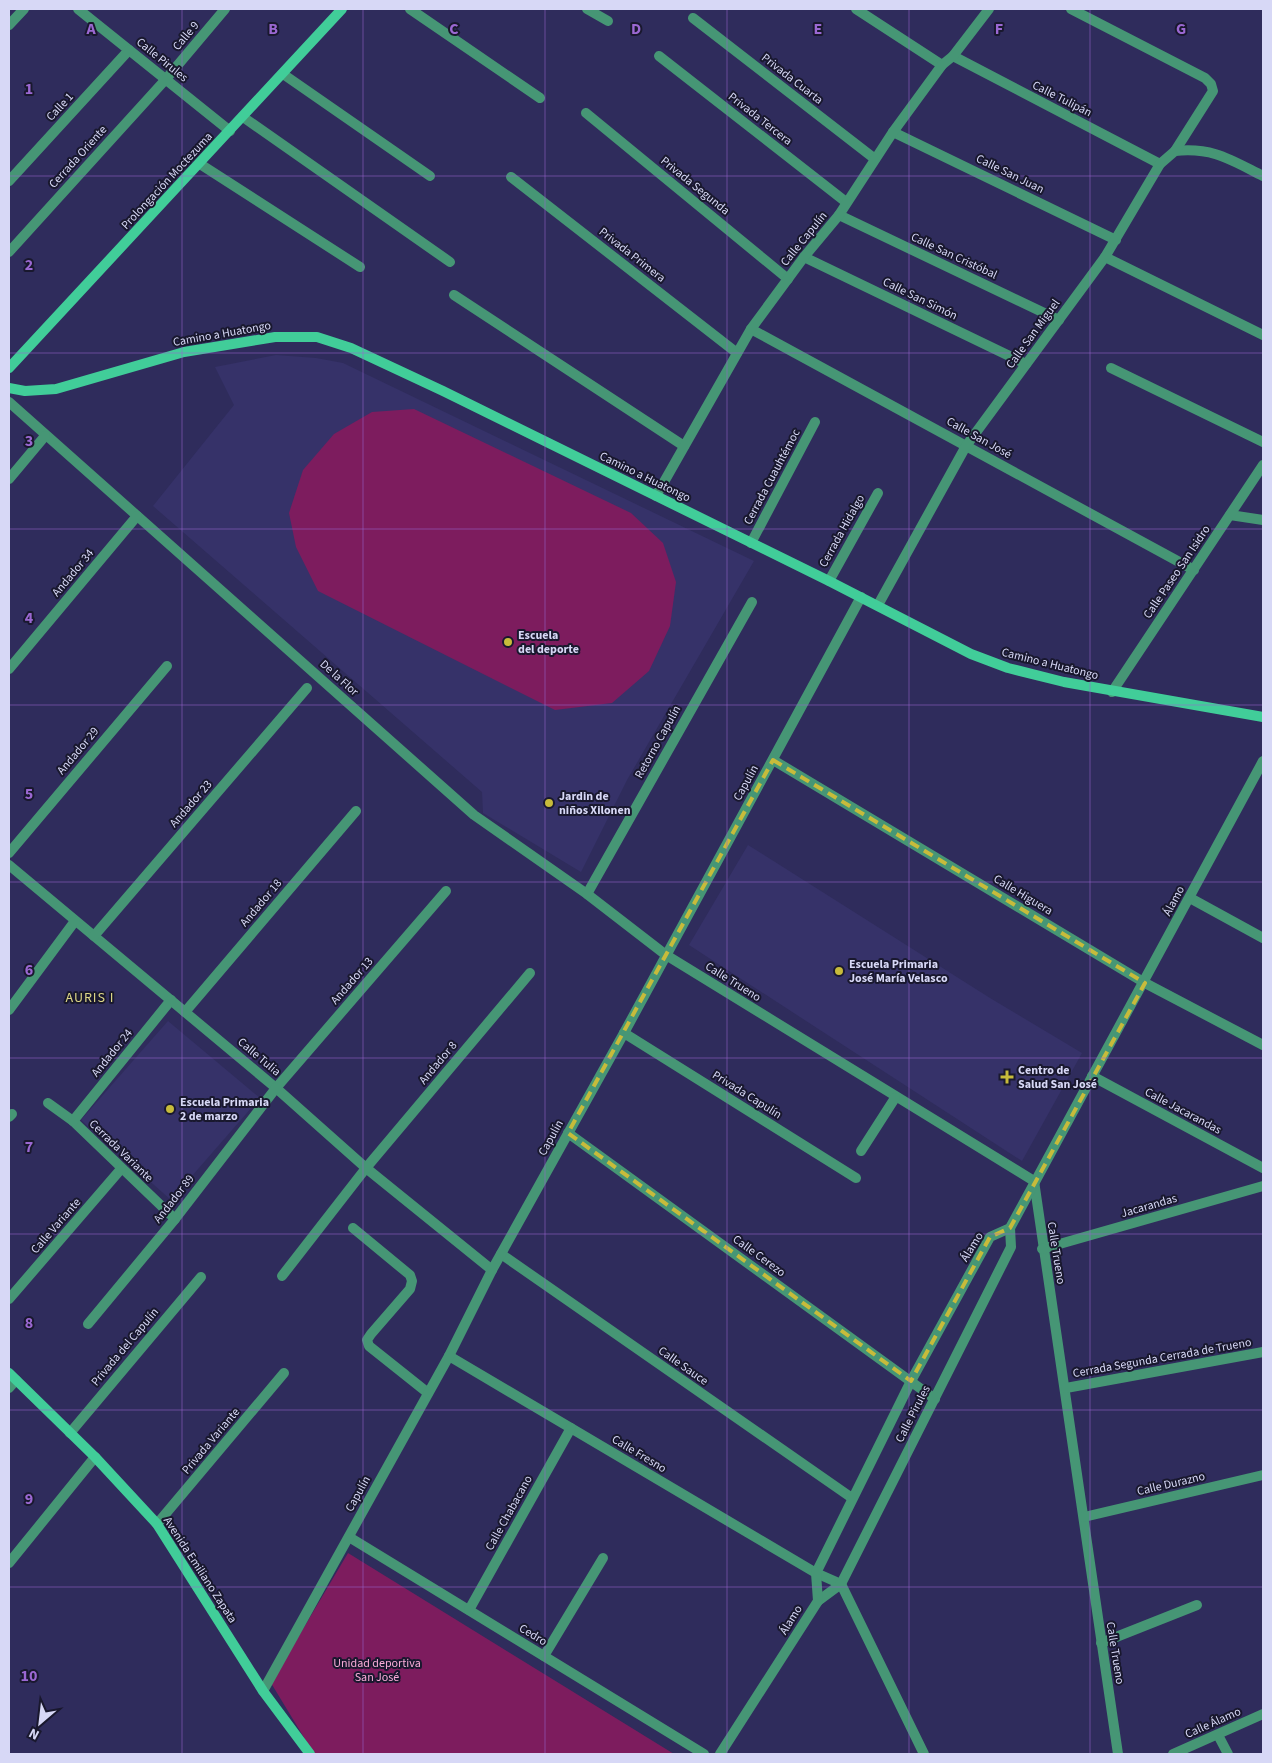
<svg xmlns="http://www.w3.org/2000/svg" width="1272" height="1763" font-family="'Source Sans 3',sans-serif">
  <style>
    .built { fill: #363269 }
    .green { fill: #7d1c5e }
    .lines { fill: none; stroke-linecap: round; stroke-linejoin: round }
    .street { stroke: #469675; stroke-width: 10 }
    .secondary { stroke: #41cd99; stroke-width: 10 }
    .marked { fill: none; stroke: #c7bb3b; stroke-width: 4; stroke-dasharray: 10 6; stroke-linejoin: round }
    .grid { fill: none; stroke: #9b68d2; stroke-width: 1; stroke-opacity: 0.55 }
    .poi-dot { fill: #c7bb3b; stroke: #19182e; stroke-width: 2 }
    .labels { text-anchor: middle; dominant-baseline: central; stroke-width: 4; stroke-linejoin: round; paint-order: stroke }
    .street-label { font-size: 12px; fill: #d7d8f6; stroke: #19182e }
    .poi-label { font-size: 12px; font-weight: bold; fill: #d7d8f6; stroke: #19182e; text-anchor: start }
    .park-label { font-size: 12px; fill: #faacd9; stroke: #19182e }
    .neighbourhood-label { font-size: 14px; letter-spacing: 1px; fill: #ded788; stroke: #19182e }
    .grid-label { font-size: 16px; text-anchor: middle; font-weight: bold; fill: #9b68d2; stroke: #19182e; stroke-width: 4; stroke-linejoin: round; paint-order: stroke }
  </style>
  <rect width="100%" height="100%" fill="#2f2c5c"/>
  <g class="built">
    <path d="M276 355 316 358 343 363 754 561 627 780 581 872 483 813 482 792 153 506 234 405 215 367Z"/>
    <path d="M748 845 990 998 1082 1053 1022 1161 689 945Z"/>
    <path d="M168 1021 260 1098 171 1200 81 1120Z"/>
  </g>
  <g class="green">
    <path d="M414 409 631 513 663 543 676 582 670 626 649 671 612 703 555 710 318 591 296 547 289 513 303 470 334 434 372 412Z"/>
    <path d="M348 1553 674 1754H314L271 1683Z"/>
  </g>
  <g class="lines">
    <g class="street">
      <path d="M78 9 230 131"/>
      <path d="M410 9 540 98"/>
      <path d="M587 9 608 21"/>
      <path d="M856 9 942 65"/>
      <path d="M693 18 875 159"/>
      <path d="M9 25 24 9"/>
      <path d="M659 56 846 202"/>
      <path d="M953 56 1160 164"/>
      <path d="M283 74 430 176"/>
      <path d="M586 113 788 279"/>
      <path d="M243 117 450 262"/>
      <path d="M893 132 1116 240"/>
      <path d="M1175 151C1213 147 1231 160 1263 176"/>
      <path d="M200 164 360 267"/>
      <path d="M511 177 737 353"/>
      <path d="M9 181 129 50"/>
      <path d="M839 215 1059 320"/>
      <path d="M9 252 166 79 225 9"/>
      <path d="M804 257 1026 364"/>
      <path d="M1105 257 1263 335"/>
      <path d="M454 295 684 446"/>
      <path d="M751 329 1194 570"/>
      <path d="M1111 368 1263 442"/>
      <path d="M9 402 474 815 587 894 666 955 1034 1181 1118 1754"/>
      <path d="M9 479 45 436"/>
      <path d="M656 496 751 329 804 257 839 215 893 132 942 65 953 56 989 9"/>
      <path d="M1230 515 1263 520"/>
      <path d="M751 543 815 422"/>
      <path d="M829 581 878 493"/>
      <path d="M878 605 966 446 1105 257 1160 164 1175 151 1213 91 1211 84 1205 78 1071 9"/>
      <path d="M9 669 137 516"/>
      <path d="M1112 692 1263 465"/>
      <path d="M773 760 1145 983 1263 1045"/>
      <path d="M9 853 167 666"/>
      <path d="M9 865 276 1088 366 1168 492 1270"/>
      <path d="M587 894 752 602"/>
      <path d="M1190 898 1263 938"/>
      <path d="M94 936 307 688"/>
      <path d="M9 1010 75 921"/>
      <path d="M185 1012 356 811"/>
      <path d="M624 1033 856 1178"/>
      <path d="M1092 1076 1263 1168"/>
      <path d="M48 1103 73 1121 175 1219"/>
      <path d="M9 1117 12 1114"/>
      <path d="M73 1121 171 1000"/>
      <path d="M568 1133 935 1399"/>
      <path d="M861 1151 895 1098"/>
      <path d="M353 1228 410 1275 412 1281 410 1289 371 1334 367 1340 369 1346 428 1393"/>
      <path d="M1042 1249 1263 1186"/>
      <path d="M501 1254 852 1498"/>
      <path d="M282 1276 366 1168 530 973"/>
      <path d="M9 1299 121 1169"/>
      <path d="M88 1324 175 1219 276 1088 446 891"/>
      <path d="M449 1356 816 1573 841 1584"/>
      <path d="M9 1388 16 1380"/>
      <path d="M1066 1388 1263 1352"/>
      <path d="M70 1433 201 1277"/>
      <path d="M1084 1517 1263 1475"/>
      <path d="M157 1524 284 1373"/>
      <path d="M349 1537 704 1754"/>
      <path d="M9 1563 95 1457"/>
      <path d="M841 1584 924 1754"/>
      <path d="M818 1601 841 1584 1011 1247 1010 1228"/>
      <path d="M469 1610 571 1428"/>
      <path d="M1101 1643 1197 1605"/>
      <path d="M544 1656 603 1558"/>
      <path d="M263 1691 449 1356 492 1270 624 1033 861 597"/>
      <path d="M1218 1735 1228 1754"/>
      <path d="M720 1754 818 1601 816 1573 911 1381 990 1237 1010 1228 1263 761"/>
      <path d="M1173 1754 1263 1714"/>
    </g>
    <g class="secondary">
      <path d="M9 368 342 9"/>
      <path d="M9 388 25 391 56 389 184 352 275 337H317L351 348 443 391 829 581 971 654 1008 668 1064 682 1263 717"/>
      <path d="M9 1373 95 1457 157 1524 263 1691 310 1754"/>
    </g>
  </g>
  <path class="marked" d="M773 760 1145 983 1010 1228 990 1237 911 1381 568 1133Z"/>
  <path class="grid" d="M182 9V1754M363 9V1754M545 9V1754M727 9V1754M909 9V1754M1090 9V1754M9 176H1263M9 353H1263M9 529H1263M9 705H1263M9 882H1263M9 1058H1263M9 1234H1263M9 1410H1263M9 1587H1263"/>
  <g class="poi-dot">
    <circle cx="508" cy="642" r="5"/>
    <circle cx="549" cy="803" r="5"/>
    <circle cx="839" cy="971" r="5"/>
    <path d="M1004.5 1069.5h5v5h5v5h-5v5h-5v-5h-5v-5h5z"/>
    <circle cx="170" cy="1109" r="5"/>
  </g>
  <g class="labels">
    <g class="street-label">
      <text transform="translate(186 36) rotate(-50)">Calle 9</text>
      <text transform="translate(162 60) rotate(39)">Calle Pirules</text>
      <text transform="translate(792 79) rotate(38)">Privada Cuarta</text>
      <text transform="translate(1062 99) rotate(27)">Calle Tulipán</text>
      <text transform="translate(60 107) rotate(-47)">Calle 1</text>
      <text transform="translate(760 119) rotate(38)">Privada Tercera</text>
      <text transform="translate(78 157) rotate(-48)">Cerrada Oriente</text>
      <text transform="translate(1010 174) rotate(26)">Calle San Juan</text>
      <text transform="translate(167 181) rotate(-47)">Prolongación Moctezuma</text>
      <text transform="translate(695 186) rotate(39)">Privada Segunda</text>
      <text transform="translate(804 239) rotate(-51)">Calle Capulín</text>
      <text transform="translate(632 255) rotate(38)">Privada Primera</text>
      <text transform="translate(954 256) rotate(25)">Calle San Cristóbal</text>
      <text transform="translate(920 299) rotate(26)">Calle San Simón</text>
      <text transform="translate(222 334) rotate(-10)">Camino a Huatongo</text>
      <text transform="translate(1033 334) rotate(-54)">Calle San Miguel</text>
      <text transform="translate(979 438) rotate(29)">Calle San José</text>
      <text transform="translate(645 477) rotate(26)">Camino a Huatongo</text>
      <text transform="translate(772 477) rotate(-62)">Cerrada Cuauhtémoc</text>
      <text transform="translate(842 531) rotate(-61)">Cerrada Hidalgo</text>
      <text transform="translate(1177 572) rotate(-56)">Calle Paseo San Isidro</text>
      <text transform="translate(73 573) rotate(-50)">Andador 34</text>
      <text transform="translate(1050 664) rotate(14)">Camino a Huatongo</text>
      <text transform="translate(339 678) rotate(42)">De la Flor</text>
      <text transform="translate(658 742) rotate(-61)">Retorno Capulín</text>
      <text transform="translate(78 751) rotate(-50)">Andador 29</text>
      <text transform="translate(746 783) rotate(-61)">Capulín</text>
      <text transform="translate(191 804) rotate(-49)">Andador 23</text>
      <text transform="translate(1023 895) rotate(31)">Calle Higuera</text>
      <text transform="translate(1174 901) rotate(-62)">Álamo</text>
      <text transform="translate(261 903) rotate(-50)">Andador 18</text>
      <text transform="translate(352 981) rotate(-49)">Andador 13</text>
      <text transform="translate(733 982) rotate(32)">Calle Trueno</text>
      <text transform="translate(112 1053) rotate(-51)">Andador 24</text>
      <text transform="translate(259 1057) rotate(40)">Calle Tulia</text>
      <text transform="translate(438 1063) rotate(-50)">Andador 8</text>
      <text transform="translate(747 1095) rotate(32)">Privada Capulín</text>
      <text transform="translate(1183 1111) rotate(28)">Calle Jacarandas</text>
      <text transform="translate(551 1138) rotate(-61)">Capulín</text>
      <text transform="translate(121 1151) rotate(44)">Cerrada Variante</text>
      <text transform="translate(174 1199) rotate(-52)">Andador 89</text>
      <text transform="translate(1149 1206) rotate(-16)">Jacarandas</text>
      <text transform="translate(56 1226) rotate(-49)">Calle Variante</text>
      <text transform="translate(972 1247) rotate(-58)">Álamo</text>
      <text transform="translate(1056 1253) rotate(81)">Calle Trueno</text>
      <text transform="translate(759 1256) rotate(36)">Calle Cerezo</text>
      <text transform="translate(125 1347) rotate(-50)">Privada del Capulín</text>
      <text transform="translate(1162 1358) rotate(-10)">Cerrada Segunda Cerrada de Trueno</text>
      <text transform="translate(683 1366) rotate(35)">Calle Sauce</text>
      <text transform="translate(913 1414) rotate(-63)">Calle Pirules</text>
      <text transform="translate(211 1441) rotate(-50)">Privada Variante</text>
      <text transform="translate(639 1454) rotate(31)">Calle Fresno</text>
      <text transform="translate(1171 1484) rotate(-13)">Calle Durazno</text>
      <text transform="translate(358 1494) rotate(-61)">Capulín</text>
      <text transform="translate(509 1513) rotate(-61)">Calle Chabacano</text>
      <text transform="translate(200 1570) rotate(57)">Avenida Emiliano Zapata</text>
      <text transform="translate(791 1620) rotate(-58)">Álamo</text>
      <text transform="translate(533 1635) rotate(31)">Cedro</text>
      <text transform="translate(1115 1653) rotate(81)">Calle Trueno</text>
      <text transform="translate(1213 1723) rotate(-24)">Calle Álamo</text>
    </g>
    <g class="poi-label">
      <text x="518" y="635">Escuela<tspan x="518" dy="14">del deporte</tspan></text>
      <text x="559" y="796">Jardin de<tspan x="559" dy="14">niños Xilonen</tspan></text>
      <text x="849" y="964">Escuela Primaria<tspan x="849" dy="14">José María Velasco</tspan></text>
      <text x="1018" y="1070">Centro de<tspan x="1018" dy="14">Salud San José</tspan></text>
      <text x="180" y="1102">Escuela Primaria<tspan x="180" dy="14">2 de marzo</tspan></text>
    </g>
    <g class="park-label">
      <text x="377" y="1663">Unidad deportiva<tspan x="377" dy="14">San José</tspan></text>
    </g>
    <g class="neighbourhood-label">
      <text x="90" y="998">AURIS I</text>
    </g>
  </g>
  <g class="grid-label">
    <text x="91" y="34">A</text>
    <text x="273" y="34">B</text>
    <text x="454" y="34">C</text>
    <text x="636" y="34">D</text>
    <text x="818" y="34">E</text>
    <text x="999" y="34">F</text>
    <text x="1181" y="34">G</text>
    <text x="29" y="94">1</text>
    <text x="29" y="270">2</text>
    <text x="29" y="446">3</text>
    <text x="29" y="623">4</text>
    <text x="29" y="799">5</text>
    <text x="29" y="975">6</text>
    <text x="29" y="1152">7</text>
    <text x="29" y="1328">8</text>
    <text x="29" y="1504">9</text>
    <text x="29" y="1681">10</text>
  </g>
  <rect width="1272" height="1763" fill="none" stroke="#d7d8f6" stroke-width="20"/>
  <g transform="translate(40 1723) rotate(208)" stroke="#19182e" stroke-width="4" paint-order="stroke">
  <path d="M0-4L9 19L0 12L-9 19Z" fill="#d7d8f6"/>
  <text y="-8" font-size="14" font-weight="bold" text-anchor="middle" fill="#d7d8f6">N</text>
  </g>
</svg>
